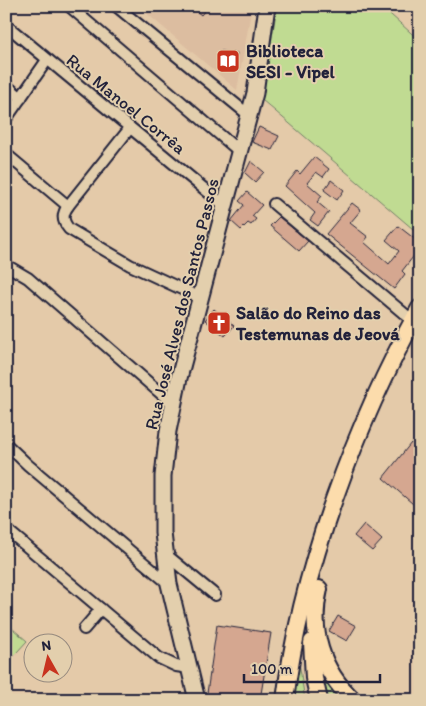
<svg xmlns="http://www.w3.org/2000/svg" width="426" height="706" font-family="Itim,sans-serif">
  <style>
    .built { fill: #dcbda0 }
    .green { fill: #c0db92; stroke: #717e66 }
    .building { fill: #d5a790; stroke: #22223b }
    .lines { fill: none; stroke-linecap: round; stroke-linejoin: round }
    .street-casing { stroke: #22223b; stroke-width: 14 }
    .secondary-casing { stroke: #22223b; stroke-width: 19 }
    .primary-casing { stroke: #22223b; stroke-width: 20 }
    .street { stroke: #e3cfad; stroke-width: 10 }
    .secondary { stroke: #e3cfad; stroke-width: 15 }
    .primary { stroke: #fcdcac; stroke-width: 16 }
    .labels { text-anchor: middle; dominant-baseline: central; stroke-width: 4; stroke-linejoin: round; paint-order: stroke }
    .poi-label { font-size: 18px; font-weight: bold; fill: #22223b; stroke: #e3cfad; text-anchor: start }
    .street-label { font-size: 18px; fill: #22223b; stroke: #e3cfad }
  </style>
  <rect width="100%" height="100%" fill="#e4caa9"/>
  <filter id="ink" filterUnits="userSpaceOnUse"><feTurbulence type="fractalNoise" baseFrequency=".02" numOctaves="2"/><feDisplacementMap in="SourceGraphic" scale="10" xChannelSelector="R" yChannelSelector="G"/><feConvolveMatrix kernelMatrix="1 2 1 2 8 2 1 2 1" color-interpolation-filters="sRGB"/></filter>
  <g filter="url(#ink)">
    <path class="built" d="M138 6H252L237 90Z"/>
    <g class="green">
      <path d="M277 6H381L420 41V235L262 100Z"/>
      <path d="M6 623 27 641 6 664Z"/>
      <path d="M298 656 305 700H293Z"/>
      <path d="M321 673 342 700H325Z"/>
    </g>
    <g class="building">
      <path d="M190 6H209L201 15Z"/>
      <path d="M221 51 237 53 234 70 218 68Z"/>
      <path d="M259 127 279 136 272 150 252 142Z"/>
      <path d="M314 157 329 169 323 177 316 172 307 183 322 196 317 202 329 212 318 226 310 220 315 213 285 186 297 171 300 174Z"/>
      <path d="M251 161 264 172 255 182 245 173Z"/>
      <path d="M331 180 344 190 337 200 324 190Z"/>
      <path d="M247 192 262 205 252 216 256 219 251 225 248 223 241 230 231 221 244 205 239 201Z"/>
      <path d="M352 203 361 210 350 223 368 237 364 242 389 264 399 251 386 240 398 226 420 243V248L402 271 405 274 394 289 326 234Z"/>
      <path d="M279 217 308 241 299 251 270 226Z"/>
      <path d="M214 309 234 326 225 336 205 320Z"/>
      <path d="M411 443 420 450V510L383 478Z"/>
      <path d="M364 524 382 540 372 551 354 536Z"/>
      <path d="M338 616 356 626 347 641 329 631Z"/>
      <path d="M217 625 271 633 260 700H206Z"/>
    </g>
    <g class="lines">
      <g class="street-casing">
        <g id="street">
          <path d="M69 6 240 152"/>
          <path d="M116 6 250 116"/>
          <path d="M6 25 225 206"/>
          <path d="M6 85 21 98"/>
          <path d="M6 119 47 60"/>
          <path d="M6 154 68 206C62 214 62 221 69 229L130 265 201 298"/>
          <path d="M274 204 413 321"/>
          <path d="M68 206 130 128"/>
          <path d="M6 265 28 278 173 404"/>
          <path d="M6 444 28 465 169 584"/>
          <path d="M6 529 159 658 176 666 190 668"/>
          <path d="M164 553 215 595"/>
          <path d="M84 629 101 609"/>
        </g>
      </g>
      <g class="secondary-casing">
        <path id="secondary" d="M197 700 169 584 163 533V476L168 431 179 378 255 93 267 6"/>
      </g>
      <g class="primary-casing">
        <g id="primary">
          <path d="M319 589C309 631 321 670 353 700"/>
          <path d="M312 642 314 678 319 700"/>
          <path d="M285 700C301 569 356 423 420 308"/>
        </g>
      </g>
      <use href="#street" class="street"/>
      <use href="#secondary" class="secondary"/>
      <use href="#primary" class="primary"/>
    </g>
  </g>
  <defs>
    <g id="library-square" transform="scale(1.25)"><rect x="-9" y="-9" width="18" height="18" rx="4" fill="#c8321e" stroke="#e3cfad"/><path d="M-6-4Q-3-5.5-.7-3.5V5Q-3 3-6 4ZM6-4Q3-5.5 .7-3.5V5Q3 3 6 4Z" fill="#fff"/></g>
    <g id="church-square" transform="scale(1.25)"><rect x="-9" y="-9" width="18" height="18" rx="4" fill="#c8321e" stroke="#e3cfad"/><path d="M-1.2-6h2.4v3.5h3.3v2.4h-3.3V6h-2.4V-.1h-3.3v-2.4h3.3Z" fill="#fff"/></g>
  </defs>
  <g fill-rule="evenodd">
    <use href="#library-square" x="228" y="61"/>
    <use href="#church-square" x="219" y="323"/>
  </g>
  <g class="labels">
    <g class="poi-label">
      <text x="246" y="51">Biblioteca<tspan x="246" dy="21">SESI - Vipel</tspan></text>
      <text x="236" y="313">Salão do Reino das<tspan x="236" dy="21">Testemunas de Jeová</tspan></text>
    </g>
    <g class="street-label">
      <text transform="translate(126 104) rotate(39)">Rua Manoel Corrêa</text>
      <text transform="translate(182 304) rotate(-76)">Rua José Alves dos Santos Passos</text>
    </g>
  </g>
  <rect width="426" height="706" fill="none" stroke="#e3cfad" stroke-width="25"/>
  <rect x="12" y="12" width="401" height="681" fill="none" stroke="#22223b" stroke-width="2" filter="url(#ink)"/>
  <g transform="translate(48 658) rotate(352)"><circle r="24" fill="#e3cfad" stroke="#968a7f"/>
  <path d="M0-4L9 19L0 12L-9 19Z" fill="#c8321e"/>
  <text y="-8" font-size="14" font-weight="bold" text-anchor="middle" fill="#22223b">N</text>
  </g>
  <path d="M244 674v8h136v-8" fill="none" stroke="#22223b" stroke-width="2.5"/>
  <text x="251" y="674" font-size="15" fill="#22223b" stroke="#e3cfad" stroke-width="4" paint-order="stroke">100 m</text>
</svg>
